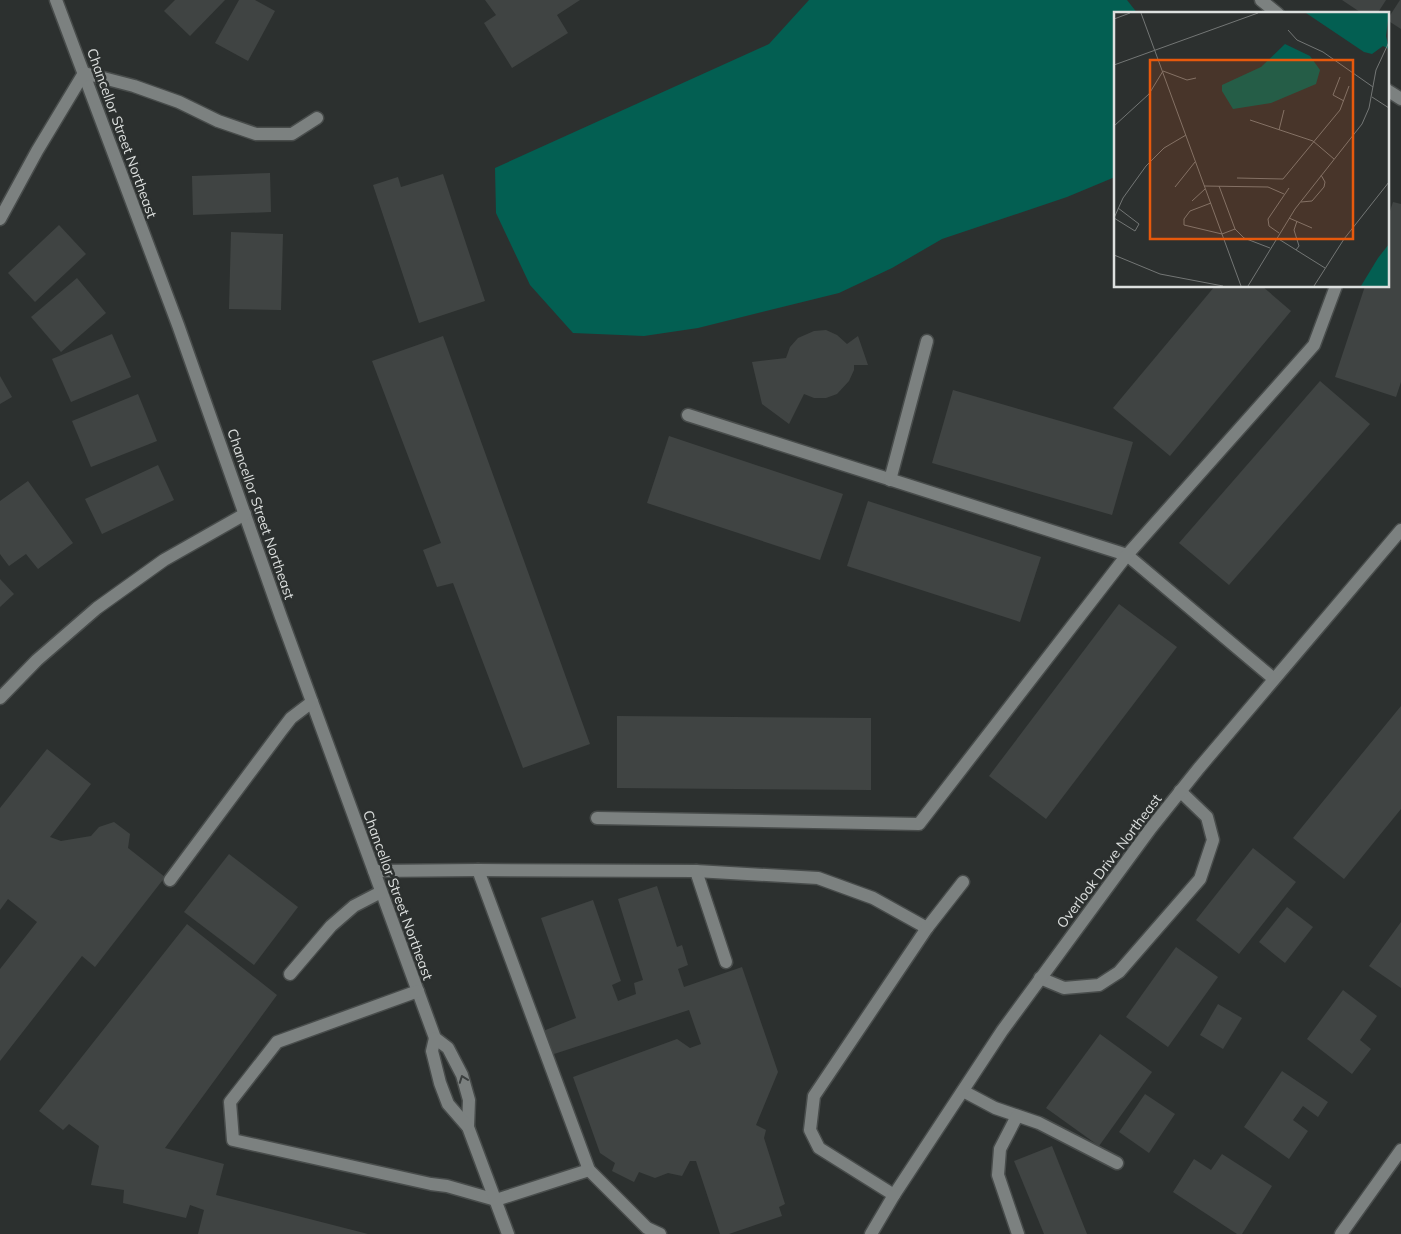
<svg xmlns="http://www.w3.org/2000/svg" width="1401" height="1234" font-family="Mulish,sans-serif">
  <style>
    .water { fill: #035f52 }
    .building { fill: #404443 }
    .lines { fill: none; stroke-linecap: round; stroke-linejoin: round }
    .minor-casing { stroke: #484c4b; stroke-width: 15 }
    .minor { stroke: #7c8180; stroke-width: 12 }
    .oneway { stroke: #3c403f }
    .labels { text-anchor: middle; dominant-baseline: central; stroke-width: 5; stroke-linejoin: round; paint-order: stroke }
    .street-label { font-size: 14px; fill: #dde0df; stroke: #2c302f }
    .inset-road { fill: none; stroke: #737675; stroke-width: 1 }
    .view { fill: #e8590c; fill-opacity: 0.15; stroke: #e8590c; stroke-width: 2.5 }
    .inset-edge { fill: none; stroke: #dde0df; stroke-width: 2.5 }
  </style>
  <rect width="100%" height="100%" fill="#2c302f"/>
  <path class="water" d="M809 0H1127L1138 14H1115V177L1067 197 942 239 892 268 839 293 698 328 644 336 573 333 530 285 496 213 495 168 769 44Z"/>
  <g class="building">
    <path d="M175 0H225L190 36 164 11Z"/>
    <path d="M239 0H255L275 11 248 61 215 43Z"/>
    <path d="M485 0H580L557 15 568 33 512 68 484 23 496 15Z"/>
    <path d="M1342 0H1386L1377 14H1363Z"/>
    <path d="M1400 0H1401V29L1387 20Z"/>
    <path d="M270 173 271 212 193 215 192 176Z"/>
    <path d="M443 174 485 301 419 323 373 185 398 177 401 187Z"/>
    <path d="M1393 202 1401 204V382L1396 397 1335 377 1365 286H1387V220Z"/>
    <path d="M59 225 86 254 35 302 8 273Z"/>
    <path d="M231 232 283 234 281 310 229 309Z"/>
    <path d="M77 278 106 313 61 352 31 317Z"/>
    <path d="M1215 286H1262L1291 311 1170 456 1113 408Z"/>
    <path d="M826 330 837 335 847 344 858 336 868 365H854V370L849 381 837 394 826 398H814L804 394 789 424 762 404 752 362 786 358 790 347 798 338 814 331Z"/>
    <path d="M112 334 131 377 71 402 52 359Z"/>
    <path d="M443 336 590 744 523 768 453 583 437 587 423 550 441 543 372 361Z"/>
    <path d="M0 376 12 397 0 404Z"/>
    <path d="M1320 381 1370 424 1229 585 1179 543Z"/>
    <path d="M953 390 1133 442 1112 515 932 463Z"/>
    <path d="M138 394 157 441 91 467 72 421Z"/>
    <path d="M669 436 843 494 820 560 647 503Z"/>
    <path d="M158 465 174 500 102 534 85 499Z"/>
    <path d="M28 481 73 543 38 569 26 554 9 566 0 554V501Z"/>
    <path d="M868 501 1041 557 1020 622 847 566Z"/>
    <path d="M0 579 14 594 0 607Z"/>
    <path d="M1119 604 1177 647 1046 819 989 776Z"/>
    <path d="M1401 706V809L1344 879 1293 838Z"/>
    <path d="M617 716 871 718V790L617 788Z"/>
    <path d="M47 749 91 784 50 837 61 841 91 836 99 827 114 822 130 834 128 848 165 877 95 967 82 956 0 1061V969L37 922 8 899 0 910V808Z"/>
    <path d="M1253 848 1296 882 1239 954 1196 920Z"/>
    <path d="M229 854 298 907 254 965 184 912Z"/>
    <path d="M657 886 677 947 682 945 688 965 678 969 684 987 742 967 778 1072 756 1125 766 1130 764 1138 785 1204 779 1207 782 1216 729 1234H720L696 1161H690L682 1176 668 1173 655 1178 639 1172 634 1182 612 1171 615 1163 600 1153 573 1077 677 1039 690 1048 701 1044 689 1010 551 1055 543 1031 576 1018 541 918 593 900 621 981 612 985 618 1001 636 994 634 983 643 980 618 899Z"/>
    <path d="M1287 907 1313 927 1285 963 1259 942Z"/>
    <path d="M1401 922V988L1369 966Z"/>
    <path d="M187 924 277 995 165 1148 224 1164 216 1195 368 1234H198L204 1210 190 1205 186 1218 123 1203 124 1190 91 1185 99 1146 69 1124 63 1130 39 1111Z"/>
    <path d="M1176 947 1218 977 1168 1047 1126 1017Z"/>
    <path d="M1343 990 1377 1016 1360 1040 1371 1049 1352 1074 1307 1039Z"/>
    <path d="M1218 1004 1242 1018 1223 1049 1200 1035Z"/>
    <path d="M1100 1034 1152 1072 1099 1146 1046 1108Z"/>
    <path d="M1282 1071 1328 1102 1318 1117 1303 1106 1293 1120 1308 1131 1289 1159 1244 1127Z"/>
    <path d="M1145 1094 1175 1114 1149 1153 1119 1132Z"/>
    <path d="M1052 1146 1087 1234H1044L1014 1161Z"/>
    <path d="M1222 1154 1272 1186 1242 1234H1237L1173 1192 1194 1159 1211 1170Z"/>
  </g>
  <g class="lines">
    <g class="minor-casing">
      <g id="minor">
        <path d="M56 0 178 325 281 617 435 1038 448 1048 462 1075 469 1100 468 1127"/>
        <path d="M1261 0 1278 14"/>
        <path d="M1387 90 1401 99"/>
        <path d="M0 219 37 151 84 73 134 86 179 102 218 121 256 134H292L317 118"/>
        <path d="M688 415 1127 555 1274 679"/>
        <path d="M890 480 927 341"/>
        <path d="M0 698 37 660 97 608 164 560 245 514"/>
        <path d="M597 818 919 824 1127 555 1314 345 1336 286"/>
        <path d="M478 870 589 1170 647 1228 660 1234"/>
        <path d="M374 871 478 870 696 871 818 878 873 898 927 928"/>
        <path d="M696 871 726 962"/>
        <path d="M170 880 281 731 291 718 312 702"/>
        <path d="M290 974 331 926 354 906 381 892"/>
        <path d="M1040 978 1064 988 1099 985 1119 972 1200 879 1213 840 1207 817 1180 791"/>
        <path d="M418 991 277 1042 230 1102 233 1140 431 1184 447 1186 496 1200 589 1170"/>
        <path d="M435 1038 432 1051 440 1083 448 1104 468 1127 508 1234"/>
        <path d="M963 1091 995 1108 1039 1123 1117 1163"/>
        <path d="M1017 1116 1000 1149 998 1175 1018 1234"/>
        <path d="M894 1195 819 1148 810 1130 814 1096 927 928 963 882"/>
        <path d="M871 1234 894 1195 1002 1031 1151 828 1199 768 1401 530"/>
        <path d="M1341 1234 1401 1150"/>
      </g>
    </g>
    <use href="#minor" class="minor"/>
  </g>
  <defs><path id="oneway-chevron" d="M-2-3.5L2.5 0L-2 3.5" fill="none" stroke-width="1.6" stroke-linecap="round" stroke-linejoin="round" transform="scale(1.25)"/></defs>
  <use class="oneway" href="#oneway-chevron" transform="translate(463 1079) rotate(-110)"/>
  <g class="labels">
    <g class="street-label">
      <text transform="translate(122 133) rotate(70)">Chancellor Street Northeast</text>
      <text transform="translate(261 514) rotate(71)">Chancellor Street Northeast</text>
      <text transform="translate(1109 861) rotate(-53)">Overlook Drive Northeast</text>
      <text transform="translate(398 895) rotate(70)">Chancellor Street Northeast</text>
    </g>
  </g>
  <g transform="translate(1114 12)">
    <rect width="275" height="275" fill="#2c302f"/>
    <path d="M192 1H275L272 24 275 37 269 34 258 42 250 40ZM171 32 196 44 206 58 202 72 157 91 119 97 108 79V73L147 55ZM275 232V274H247L264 246Z" fill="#035f52"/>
    <path class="inset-road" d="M27 1 127 274M0 7 16 1M174 18 183 28 209 40 259 75M0 53 144 1M226 65 219 83 230 89M258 85 275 96M136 108 199 129 220 147M0 114 35 82 49 59 73 68 82 66M165 118 170 98M123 166 169 167 226 98 235 74M90 174 154 175 170 182M105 174 121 217 130 226 156 236M61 175 81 150M78 189 91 177M187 190 198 189 210 175 211 170 207 163M97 191 76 199 70 207V213L108 222 121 217M0 206 9 186 32 154 50 136 72 123M0 206 21 219 25 212 4 196M175 206 198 216M165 221 155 214 154 207 175 176M163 226 211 256M182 238 185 234 180 218 183 209M0 243 46 262 109 274M134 274 181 197 248 112 255 96 262 58 275 30M200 274 230 227 275 170"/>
    <path class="view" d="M36 48H239V227H36Z"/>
    <rect width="275" height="275" class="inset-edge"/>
  </g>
</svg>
